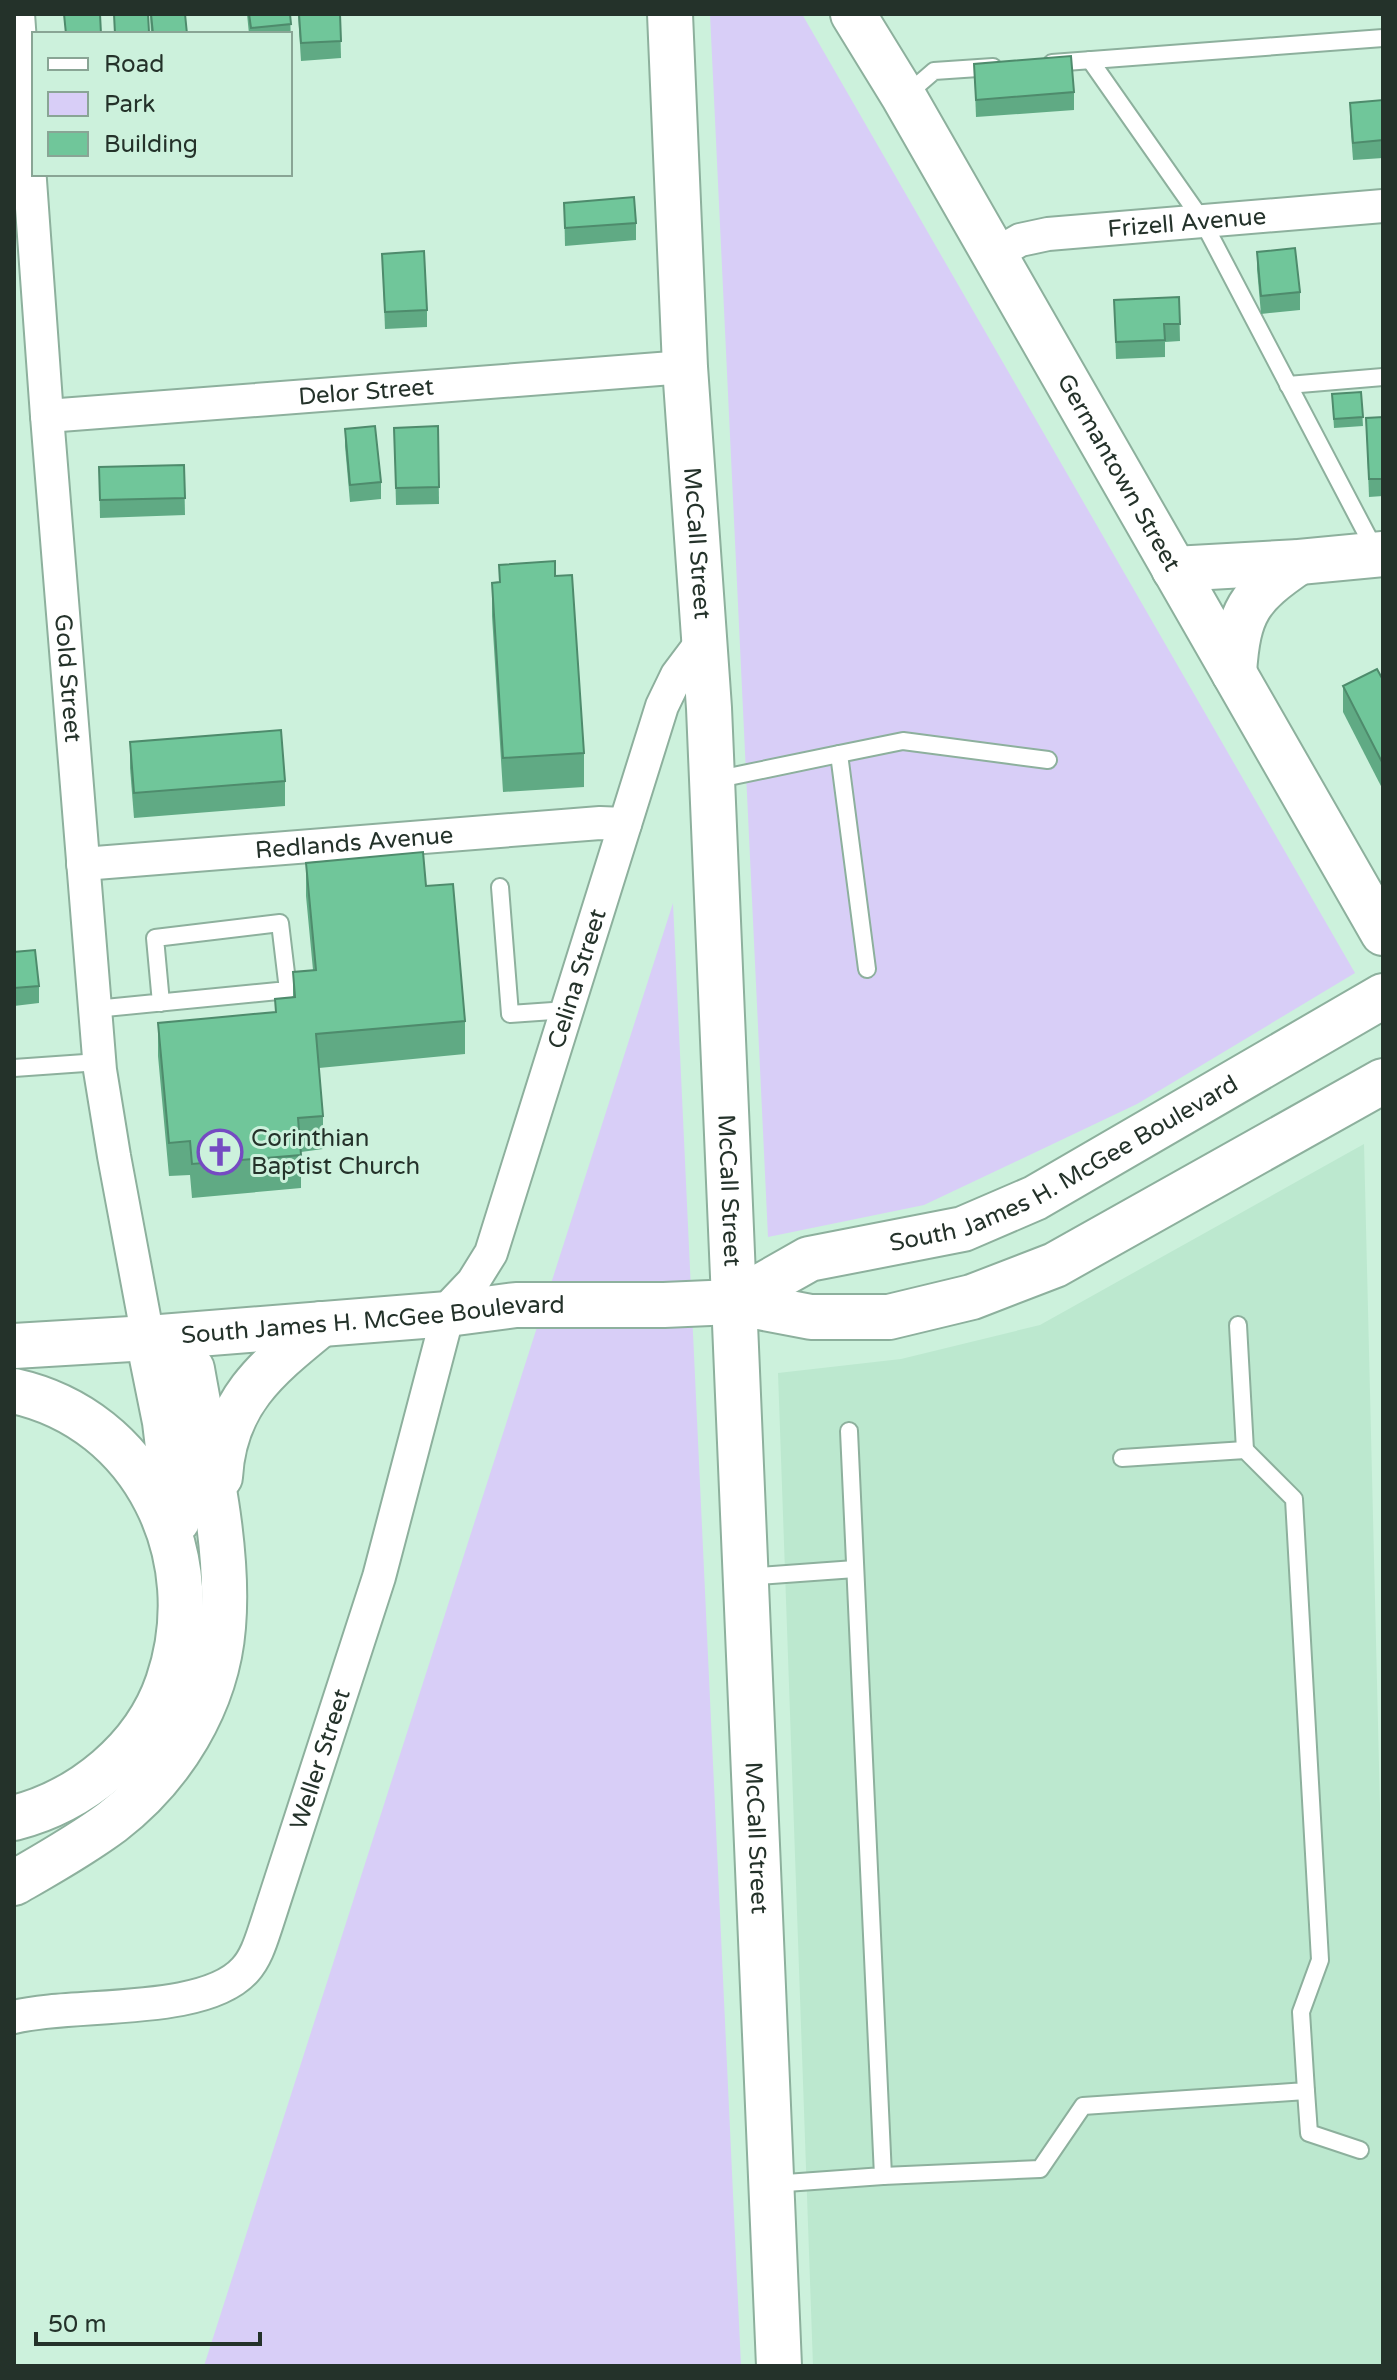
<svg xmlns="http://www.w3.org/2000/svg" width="1397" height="2380" font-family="'Varela Round',sans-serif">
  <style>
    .built { fill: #bce8cf }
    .green { fill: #d8cef7 }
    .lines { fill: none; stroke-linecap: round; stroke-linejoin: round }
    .lane-casing { stroke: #8db09d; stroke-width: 20 }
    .street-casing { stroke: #8db09d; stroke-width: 36 }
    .secondary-casing { stroke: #8db09d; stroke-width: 48 }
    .primary-casing { stroke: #8db09d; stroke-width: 48 }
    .highway-casing { stroke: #8db09d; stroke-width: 48 }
    .lane { stroke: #fff; stroke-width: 16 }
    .street { stroke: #fff; stroke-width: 32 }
    .secondary { stroke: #fff; stroke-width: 44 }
    .primary { stroke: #fff; stroke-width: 44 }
    .highway { stroke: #fff; stroke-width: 44 }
    .wall { fill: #60aa84 }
    .building { fill: #70c69a; stroke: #4e8b6c; stroke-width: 2 }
    .labels { text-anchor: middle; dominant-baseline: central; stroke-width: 6; stroke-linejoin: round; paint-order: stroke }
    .street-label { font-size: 24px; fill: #24322a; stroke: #ccf1dc }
    .poi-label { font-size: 24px; fill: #24322a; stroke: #ccf1dc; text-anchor: start }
  </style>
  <rect width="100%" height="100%" fill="#ccf1dc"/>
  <path class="built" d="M1364 1144 1383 1931V2366H813L778 1373 901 1359 1040 1325Z"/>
  <g class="green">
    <path d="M710 14H802L1355 973 1137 1104 924 1205 768 1237Z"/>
    <path d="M673 903 741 2366H204Z"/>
  </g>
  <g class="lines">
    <g class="lane-casing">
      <g id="lane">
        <path d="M1090 60 1202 220 1376 552"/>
        <path d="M1052 63 1383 38"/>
        <path d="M905 96 934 71 993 67"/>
        <path d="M1288 385 1383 377"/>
        <path d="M839 754 903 741 1048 760"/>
        <path d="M714 780 839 754 867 969"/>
        <path d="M500 887 510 1014 567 1010"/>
        <path d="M95 1009C160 1003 224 996 288 990L280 923 155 938 161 1003"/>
        <path d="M14 1068 99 1062"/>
        <path d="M1238 1325 1245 1450"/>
        <path d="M746 1577 855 1569"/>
        <path d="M1306 2091 1309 2133 1360 2150"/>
        <path d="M883 2176 1040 2169 1083 2106 1306 2091 1301 2012 1320 1960 1294 1499 1245 1450 1122 1458"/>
        <path d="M772 2184 883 2176 849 1431"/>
      </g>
    </g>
    <g class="street-casing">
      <g id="street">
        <path id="s1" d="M18 14 47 416 100 1070 114 1156 148 1338"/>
        <path id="s2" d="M994 255 1020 240 1048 234 1383 206"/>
        <path id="s3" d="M47 416 685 367"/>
        <path id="s4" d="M83 864 600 823 625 824"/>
        <path id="s5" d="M14 2017C74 2002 204 2016 245 1970 256 1958 261 1941 266 1926L379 1577 448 1314 454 1302 473 1282 491 1253 662 706 677 675 704 639"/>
      </g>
    </g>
    <g class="secondary-casing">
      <g id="secondary">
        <path id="s6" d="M670 14 685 367 709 708 779 2366"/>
        <path d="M1174 569 1299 562 1383 554"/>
        <path id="s7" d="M733 1302 809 1259 963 1229 1035 1198 1383 996"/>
        <path id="s8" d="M14 1346 148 1338 448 1314 516 1305H664L733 1302 811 1317H889L972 1297 1055 1265 1383 1081"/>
      </g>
    </g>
    <g class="primary-casing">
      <g id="primary">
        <path id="s9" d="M853 14 904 97 1383 933"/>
        <path d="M1234 673C1238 611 1249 596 1299 562"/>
      </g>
    </g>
    <g class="highway-casing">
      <g id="highway">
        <path d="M148 1338 165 1422 177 1521"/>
        <path d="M14 1391C145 1420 210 1558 168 1682 145 1750 81 1801 14 1818"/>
        <path d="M220 1477C224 1402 267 1368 321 1324"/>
        <path d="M14 1883C47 1864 81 1845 112 1822 172 1776 217 1704 223 1627 230 1545 206 1450 192 1369L148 1338"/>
      </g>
    </g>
    <use href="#lane" class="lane"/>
    <use href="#street" class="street"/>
    <use href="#secondary" class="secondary"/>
    <use href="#primary" class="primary"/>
    <use href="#highway" class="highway"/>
  </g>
  <g class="wall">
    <path d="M150 14H185L187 34H151Z"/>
    <path d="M247 14H290L291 42H290V34H249Z"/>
    <path d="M298 14H340L341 58 301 61Z"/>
    <path d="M974 64 1074 92V110L976 117Z"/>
    <path d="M1383 100V158L1353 160 1350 120V103Z"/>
    <path d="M564 203 636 223V240L565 246Z"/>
    <path d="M1257 252 1300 292V310L1261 314 1257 269Z"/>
    <path d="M382 254 427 310V327L385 329Z"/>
    <path d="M1179 297 1180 341 1165 342V357L1116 359 1114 300Z"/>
    <path d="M1361 392 1363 426 1334 428 1332 394Z"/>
    <path d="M1383 417V496L1369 497 1366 418Z"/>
    <path d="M438 426 439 504 396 505 394 428Z"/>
    <path d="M345 429 381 482V499L350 502 345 446Z"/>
    <path d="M184 465 185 515 100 518 99 467Z"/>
    <path d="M499 565 555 576 584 753V787L503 792 492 616V583L499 582Z"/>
    <path d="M1383 680V790L1343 712V686Z"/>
    <path d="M130 742 285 781V806L134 818 130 768Z"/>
    <path d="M306 863 426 886 465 1021V1054L319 1068 323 1116V1149L301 1152V1188L192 1198 190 1175 169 1176 158 1056V1023L275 1012V999L293 997V972L313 970 306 896Z"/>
    <path d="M14 952 39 986V1003L14 1006Z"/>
  </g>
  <g class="building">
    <path d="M64 14H100L101 34H66Z"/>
    <path d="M114 14H148L149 32 115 34Z"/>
    <path d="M151 14H185L187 34H153Z"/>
    <path d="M249 14H290L291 24 251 28Z"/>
    <path d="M299 14H340L341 41 301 43Z"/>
    <path d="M1071 56 1074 92 976 100 974 64Z"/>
    <path d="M1383 100V140L1353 143 1350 103Z"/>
    <path d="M634 197 636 223 565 228 564 203Z"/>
    <path d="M1295 248 1300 292 1261 296 1257 252Z"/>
    <path d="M424 251 427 310 385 312 382 254Z"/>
    <path d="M1179 297 1180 324H1164L1165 340 1116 342 1114 300Z"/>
    <path d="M1361 392 1363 417 1334 419 1332 394Z"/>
    <path d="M1383 417V479H1369L1366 418Z"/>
    <path d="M375 426 381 482 350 485 345 429Z"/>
    <path d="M438 426 439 487 396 488 394 428Z"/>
    <path d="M184 465 185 498 100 500 99 467Z"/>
    <path d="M555 561V576L572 575 584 753 503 758 492 583 500 582 499 565Z"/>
    <path d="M1377 669 1383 680V764L1343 686Z"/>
    <path d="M281 730 285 781 134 793 130 742Z"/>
    <path d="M423 852 426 886 453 884 465 1021 316 1034 323 1116 298 1118 301 1155 192 1164 190 1141 169 1143 158 1023 276 1012 275 999 295 997 293 972 316 970 306 863Z"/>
    <path d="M35 950 39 986 14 988V952Z"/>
  </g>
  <defs>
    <g id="church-ring" transform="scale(2.3)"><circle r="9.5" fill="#ccf1dc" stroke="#754ac2" stroke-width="1.5"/><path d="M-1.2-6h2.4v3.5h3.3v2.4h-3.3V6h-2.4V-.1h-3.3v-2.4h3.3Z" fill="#754ac2"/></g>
  </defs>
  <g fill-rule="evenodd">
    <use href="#church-ring" x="220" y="1152"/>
  </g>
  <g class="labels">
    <g class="street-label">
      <text stroke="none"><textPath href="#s2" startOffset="198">Frizell Avenue</textPath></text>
      <text stroke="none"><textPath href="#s3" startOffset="320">Delor Street</textPath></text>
      <text stroke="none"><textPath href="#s9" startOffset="530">Germantown Street</textPath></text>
      <text stroke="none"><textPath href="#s6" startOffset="530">McCall Street</textPath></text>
      <text stroke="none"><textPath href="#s1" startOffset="666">Gold Street</textPath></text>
      <text stroke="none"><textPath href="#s4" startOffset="272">Redlands Avenue</textPath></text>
      <text stroke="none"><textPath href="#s5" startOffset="1290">Celina Street</textPath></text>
      <text stroke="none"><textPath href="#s7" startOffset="362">South James H. McGee Boulevard</textPath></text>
      <text stroke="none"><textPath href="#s6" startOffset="1178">McCall Street</textPath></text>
      <text stroke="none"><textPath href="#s8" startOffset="360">South James H. McGee Boulevard</textPath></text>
      <text stroke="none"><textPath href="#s5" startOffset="464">Weller Street</textPath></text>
      <text stroke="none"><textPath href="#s6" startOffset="1826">McCall Street</textPath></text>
    </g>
    <g class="poi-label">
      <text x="251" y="1138">Corinthian<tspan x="251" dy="28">Baptist Church</tspan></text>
    </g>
  </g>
  <rect width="1397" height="2380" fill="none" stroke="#24322a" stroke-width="32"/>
  <rect x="32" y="32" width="260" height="144" fill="#ccf1dc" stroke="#89a595" stroke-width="2"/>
  <rect x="48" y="58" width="40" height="12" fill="#ffffff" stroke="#89a595" stroke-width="2"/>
  <text x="104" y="72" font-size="24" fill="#24322a">Road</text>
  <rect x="48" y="92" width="40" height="24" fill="#d8cef7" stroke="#89a595" stroke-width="2"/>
  <text x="104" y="112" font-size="24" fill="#24322a">Park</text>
  <rect x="48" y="132" width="40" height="24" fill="#70c69a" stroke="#89a595" stroke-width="2"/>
  <text x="104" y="152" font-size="24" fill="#24322a">Building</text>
  <path d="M36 2332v12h224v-12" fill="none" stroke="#24322a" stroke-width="4"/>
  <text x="48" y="2332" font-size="24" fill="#24322a" stroke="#ccf1dc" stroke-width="6" paint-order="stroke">50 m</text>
</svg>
